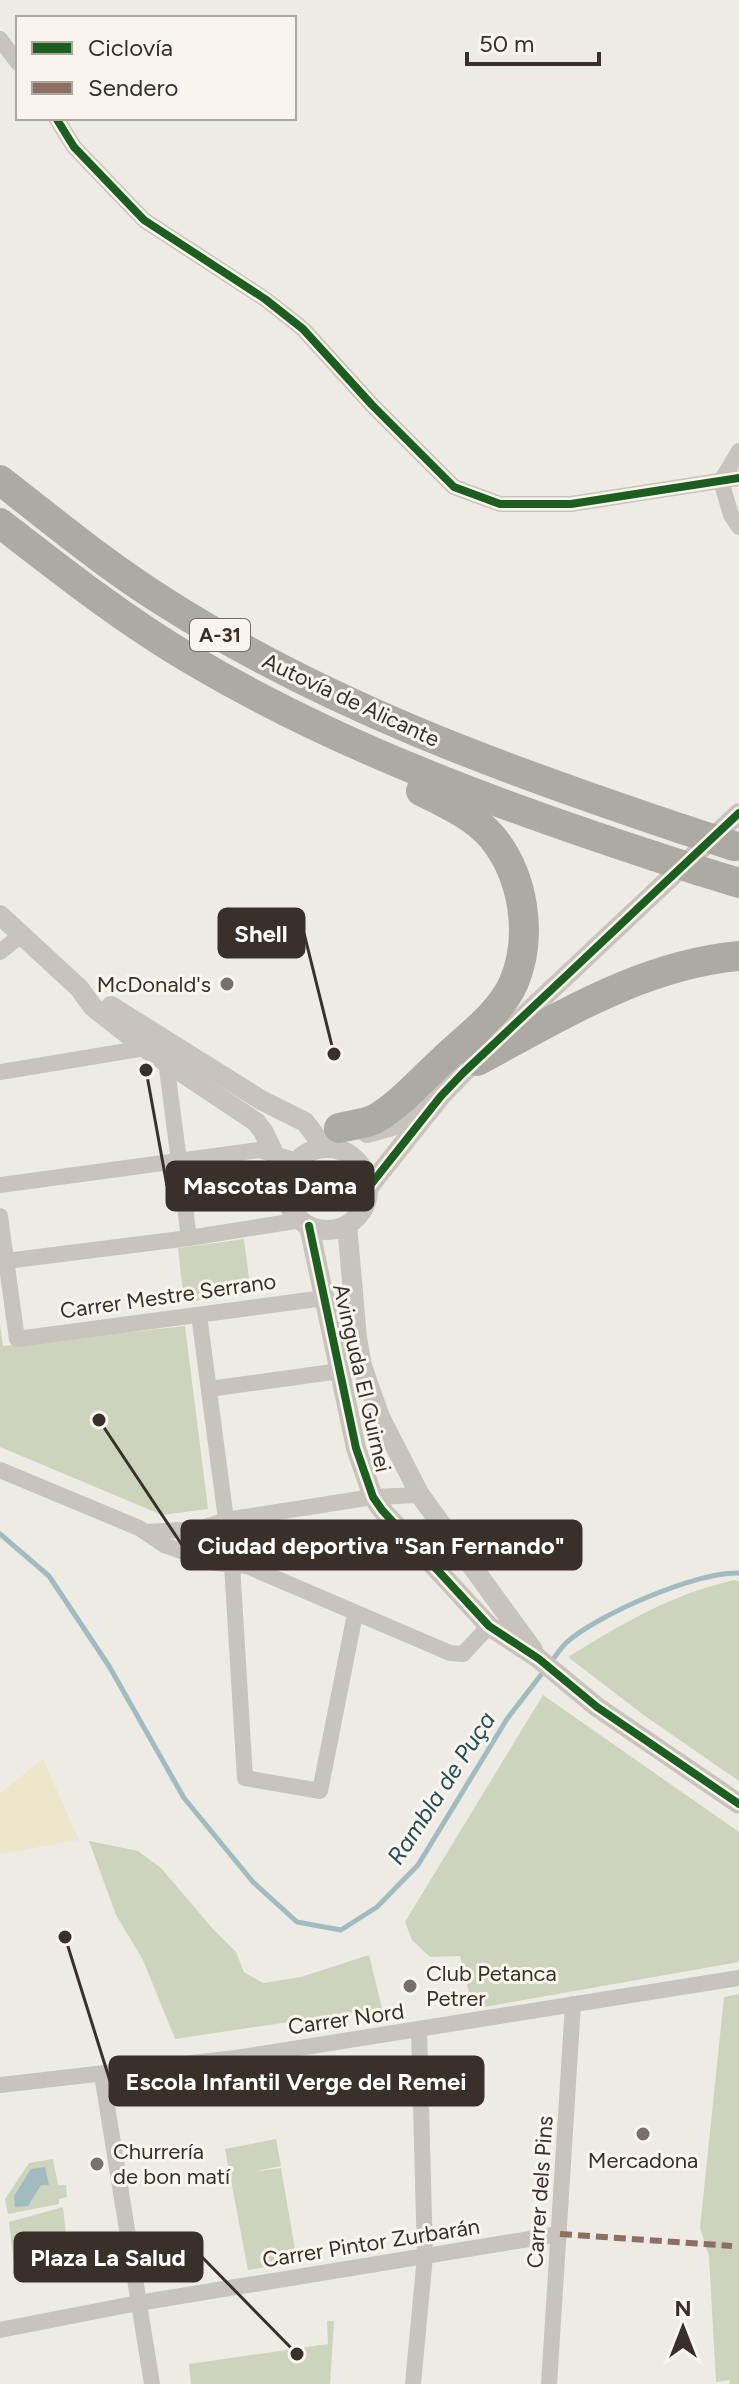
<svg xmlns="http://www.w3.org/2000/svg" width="739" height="2384" font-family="Figtree,sans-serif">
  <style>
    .green { fill: #cdd4be }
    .sand { fill: #ede6cb }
    .water { fill: #a0bcc0 }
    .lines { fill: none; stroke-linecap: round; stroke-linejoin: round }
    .stream { stroke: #a0bcc0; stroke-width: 5 }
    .minor { stroke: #c8c3bc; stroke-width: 16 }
    .tertiary { stroke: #c8c3bc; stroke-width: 20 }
    .motorway { stroke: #adaaa3; stroke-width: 30 }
    .motorway-bridge { stroke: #adaaa3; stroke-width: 30 }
    .quiet { stroke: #8d6e63; stroke-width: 6; stroke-dasharray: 12 6; stroke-linecap: butt }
    .cycleway-casing { stroke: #faf5ec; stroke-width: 13 }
    .cycleway { stroke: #1b5e20; stroke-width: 8 }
    .poi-dot { fill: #78716b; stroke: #faf5ec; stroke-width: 3 }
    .labels { text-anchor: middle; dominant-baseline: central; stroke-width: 6; stroke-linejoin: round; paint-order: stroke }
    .shield { fill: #faf5ec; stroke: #736b64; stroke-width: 2 }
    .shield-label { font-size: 20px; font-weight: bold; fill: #39302a }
    .street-label { font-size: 22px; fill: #39302a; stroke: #faf5ec }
    .poi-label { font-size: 22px; fill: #39302a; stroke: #faf5ec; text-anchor: start }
    .water-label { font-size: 24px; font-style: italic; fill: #204f5a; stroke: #faf5ec }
    .leader { fill: none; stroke: #39302a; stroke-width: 3 }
    .callout-dot { fill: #39302a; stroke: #faf5ec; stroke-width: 3 }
    .callout { fill: #39302a; stroke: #39302a; stroke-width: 3 }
    .callout-label { font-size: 24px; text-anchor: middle; font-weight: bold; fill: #fff }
  </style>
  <rect width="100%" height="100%" fill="#eeebe4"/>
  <g class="green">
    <path d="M244 1239 251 1294 184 1302 178 1248Z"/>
    <path d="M0 1324 3 1346 185 1326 208 1509 162 1515 0 1447Z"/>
    <path d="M734 1580 739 1581V1781L645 1716 568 1657C624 1623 669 1595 734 1580Z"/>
    <path d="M543 1695 739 1832V1962L473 2009 460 1956 430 1957 412 1940 405 1922Z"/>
    <path d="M89 1841 138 1851 161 1868 213 1929 236 1952 244 1972 263 1983 301 1977 369 1955 382 2008 175 2039 143 1960 116 1915Z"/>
    <path d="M739 1994V2384H729L730 2380 716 2382 709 2256 700 2228 724 1997Z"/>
    <path d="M276 2139 281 2166 253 2172 281 2168 297 2261 248 2270 225 2149Z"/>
    <path d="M53 2159 58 2185H66L67 2197 59 2199V2204L8 2214 5 2199 29 2163Z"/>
    <path d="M63 2207 68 2253 14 2264 9 2222Z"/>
    <path d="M327 2321H334L330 2384H191L189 2364 328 2344Z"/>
  </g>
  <path class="sand" d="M43 1759 79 1840 0 1854V1793Z"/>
  <path class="water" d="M45 2167 49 2185H41L28 2206 15 2207 14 2196 31 2169Z"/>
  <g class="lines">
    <g class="stream">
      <path d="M0 1534 49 1576 109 1666 184 1798 253 1882 297 1922 341 1930 377 1907 418 1865 507 1719 544 1671"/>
      <path d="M550 1663C555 1657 560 1649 566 1643 596 1615 698 1571 739 1573"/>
    </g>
    <g class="minor">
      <path d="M0 39 18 63"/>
      <path d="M56 118 74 147 144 220 265 299 303 329 372 405 454 487 500 504H571L739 478"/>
      <path d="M739 451 721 481 731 515 739 527"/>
      <path d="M0 952 21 935"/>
      <path d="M166 1061 189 1238"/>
      <path d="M0 1072 145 1048"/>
      <path d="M0 1185 259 1150 298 1161"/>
      <path d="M0 1216 17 1339 324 1298"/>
      <path d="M6 1261 189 1238 301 1220"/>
      <path d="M199 1315 232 1565 245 1778 320 1791 355 1614"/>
      <path d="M209 1389 340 1371"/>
      <path d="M0 1470 139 1528 164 1545 215 1563 247 1566 450 1653 463 1654 489 1626"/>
      <path d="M146 1532 199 1529 226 1520 373 1497 420 1495"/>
      <path d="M102 2075 152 2384"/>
      <path d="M0 2085 236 2058 739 1978"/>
      <path d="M0 2330 138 2303 560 2234"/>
      <path d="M413 2384 425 2256 419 2031"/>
      <path d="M549 2384 573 2004"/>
    </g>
    <g class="tertiary">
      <path d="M0 915 79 988 93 1007 145 1048 256 1122 263 1131 287 1180"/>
      <path d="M111 1006 261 1100 305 1122 325 1148"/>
      <path d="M367 1133 392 1126 428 1105"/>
      <circle cx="327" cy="1189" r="41"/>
      <path d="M368 1188 441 1096 463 1073 739 813"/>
      <path d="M347 1225 357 1338 362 1366 380 1417 420 1495 533 1650"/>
      <path d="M309 1226 356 1448 373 1497 382 1510 489 1626 539 1659 597 1707 739 1804"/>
    </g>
    <g class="motorway">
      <path d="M0 480C54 522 108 567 166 603 326 705 503 769 682 829"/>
      <path d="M0 523C62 571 124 620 192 660 337 746 495 804 654 856"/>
      <path d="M700 871 739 883"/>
      <path d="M477 1061C561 1016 642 965 739 956"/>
      <path d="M339 1128C351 1125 364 1124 375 1119 401 1104 422 1079 444 1059 467 1037 501 1013 514 982 533 936 524 876 492 837 474 816 445 803 421 791"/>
    </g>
    <g class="motorway-bridge">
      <path d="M682 829 734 846"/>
      <path d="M654 856 700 871"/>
    </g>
    <path class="quiet" d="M560 2234 732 2246"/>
    <g class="cycleway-casing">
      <g id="cycleway">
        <path d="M56 118 74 147 144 220 265 299 303 329 372 405 454 487 500 504H571L739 478"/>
        <path d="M368 1188 441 1096 463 1073 739 813"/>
        <path d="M309 1226 356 1448 373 1497 382 1510 489 1626 539 1659 597 1707 739 1804"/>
      </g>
    </g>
    <use href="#cycleway" class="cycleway"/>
  </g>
  <g class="poi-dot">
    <circle cx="227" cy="984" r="8"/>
    <circle cx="410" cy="1986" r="8"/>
    <circle cx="643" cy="2134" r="8"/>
    <circle cx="97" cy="2164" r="8"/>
  </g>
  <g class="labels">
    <rect class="shield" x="190" y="619" width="60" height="32" rx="6"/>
    <g class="shield-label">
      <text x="220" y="635">A-31</text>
    </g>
    <g class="street-label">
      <text transform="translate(351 700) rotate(25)">Autovía de Alicante</text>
      <text transform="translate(168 1296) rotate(-8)">Carrer Mestre Serrano</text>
      <text transform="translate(362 1378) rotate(77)">Avinguda El Guirnei</text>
      <text transform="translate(346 2019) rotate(-8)">Carrer Nord</text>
      <text transform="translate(540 2192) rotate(-86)">Carrer dels Pins</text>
      <text transform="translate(371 2243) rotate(-9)">Carrer Pintor Zurbarán</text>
    </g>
    <g class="poi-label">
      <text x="211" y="984" text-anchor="end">McDonald's</text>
      <text x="426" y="1973">Club Petanca<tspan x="426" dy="25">Petrer</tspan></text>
      <text x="113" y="2151">Churrería<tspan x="113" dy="25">de bon matí</tspan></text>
      <text x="643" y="2160" text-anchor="middle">Mercadona</text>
    </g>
    <g class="water-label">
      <text transform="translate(441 1788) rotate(-57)">Rambla de Puça</text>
    </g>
  </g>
  <path class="leader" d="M334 1054L304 933M146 1070L167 1186M99 1420L182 1545M65 1937L110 2081M297 2354L202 2257"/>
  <g class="callout-dot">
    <circle cx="334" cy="1054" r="8"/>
    <circle cx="146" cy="1070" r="8"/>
    <circle cx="99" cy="1420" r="8"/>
    <circle cx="65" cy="1937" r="8"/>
    <circle cx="297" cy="2354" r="8"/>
  </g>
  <g class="callout">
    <rect x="219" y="909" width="85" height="48" rx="8"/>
    <rect x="167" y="1162" width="206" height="48" rx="8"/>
    <rect x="182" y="1521" width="399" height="48" rx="8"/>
    <rect x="110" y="2057" width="373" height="48" rx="8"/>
    <rect x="15" y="2233" width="187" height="48" rx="8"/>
  </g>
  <g class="callout-label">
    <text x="261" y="942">Shell</text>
    <text x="270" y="1194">Mascotas Dama</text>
    <text x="381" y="1554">Ciudad deportiva "San Fernando"</text>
    <text x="296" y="2090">Escola Infantil Verge del Remei</text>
    <text x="108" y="2266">Plaza La Salud</text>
  </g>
  <rect x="16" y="16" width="280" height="104" fill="#faf5ec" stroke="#ada69e" stroke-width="2"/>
  <rect x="32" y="42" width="40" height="12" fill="#1b5e20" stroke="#ada69e" stroke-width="2"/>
  <text x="88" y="56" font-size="24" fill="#39302a">Ciclovía</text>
  <rect x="32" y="82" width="40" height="12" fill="#8d6e63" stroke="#ada69e" stroke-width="2"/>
  <text x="88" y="96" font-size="24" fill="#39302a">Sendero</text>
  <g transform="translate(683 2328)" stroke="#faf5ec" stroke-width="6" paint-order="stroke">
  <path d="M0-6L14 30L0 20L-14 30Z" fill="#39302a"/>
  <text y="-12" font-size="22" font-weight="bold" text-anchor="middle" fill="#39302a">N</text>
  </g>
  <path d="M467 52v12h132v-12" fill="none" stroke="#39302a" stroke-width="4"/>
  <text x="479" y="52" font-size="24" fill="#39302a" stroke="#faf5ec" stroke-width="6" paint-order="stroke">50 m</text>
</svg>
